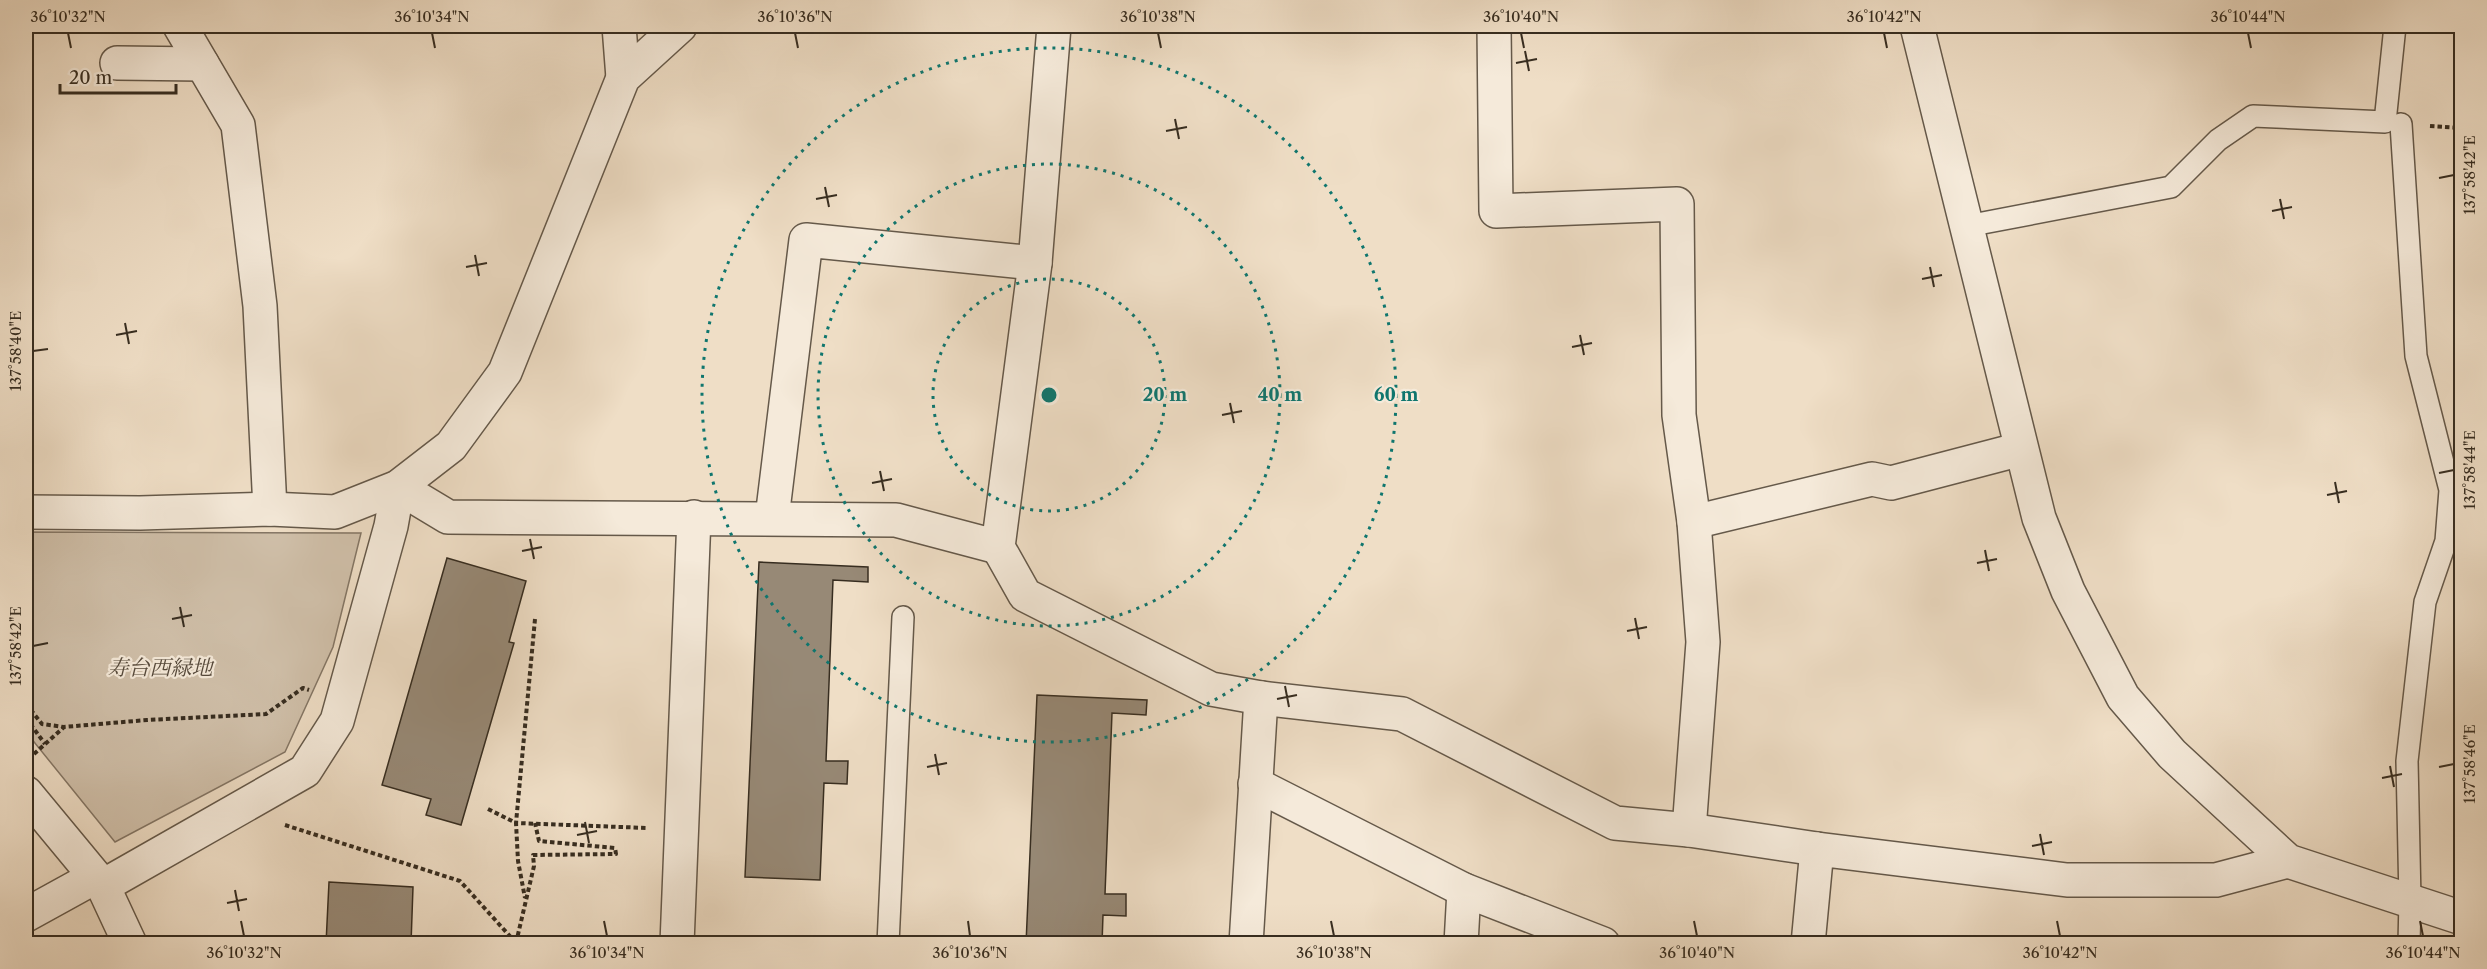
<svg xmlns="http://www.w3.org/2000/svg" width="2487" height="969" font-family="'Libre Caslon Text','Noto Serif JP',serif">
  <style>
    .green { fill: #d0c0aa; stroke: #847665; stroke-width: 1.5 }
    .building { fill: #978976; stroke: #372d20; stroke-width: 1.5 }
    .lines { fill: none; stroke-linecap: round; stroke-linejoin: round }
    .service-casing { stroke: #65594a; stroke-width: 24 }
    .minor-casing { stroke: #65594a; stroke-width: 36 }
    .tertiary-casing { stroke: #65594a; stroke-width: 36 }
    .path { stroke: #372d20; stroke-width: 4; stroke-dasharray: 4.5 3; stroke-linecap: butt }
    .service { stroke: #f5eada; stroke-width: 21 }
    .minor { stroke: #f5eada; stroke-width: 33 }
    .tertiary { stroke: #f5eada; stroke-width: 33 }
    .ticks { fill: none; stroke: #372d20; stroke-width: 2 }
    .ring { fill: none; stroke: #0f766e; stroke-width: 3; stroke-dasharray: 3 6 }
    .labels { text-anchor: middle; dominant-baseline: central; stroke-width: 4.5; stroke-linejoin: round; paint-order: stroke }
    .park-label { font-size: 21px; font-style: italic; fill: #564a3c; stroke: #f5eada }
    .centre { fill: #0f766e; stroke: #f5eada; stroke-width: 3 }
    .ring-label { font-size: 18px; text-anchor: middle; font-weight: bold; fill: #0f766e; stroke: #f5eada; stroke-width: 4.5; stroke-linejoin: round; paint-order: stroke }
    .neatline { fill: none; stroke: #372d20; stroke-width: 2 }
    .ticks-label { font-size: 15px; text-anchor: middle; fill: #372d20 }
  </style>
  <rect width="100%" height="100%" fill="#efdec6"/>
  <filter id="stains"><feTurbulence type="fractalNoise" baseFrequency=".00333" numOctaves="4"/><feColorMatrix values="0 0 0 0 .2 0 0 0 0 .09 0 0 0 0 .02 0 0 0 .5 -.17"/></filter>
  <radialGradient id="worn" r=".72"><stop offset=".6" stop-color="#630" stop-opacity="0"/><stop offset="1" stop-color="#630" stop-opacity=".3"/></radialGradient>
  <path class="green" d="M26 532 361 533 333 647 285 752 115 842 26 732Z"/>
  <g class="building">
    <path d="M447 558 526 581 509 642 514 643 461 825 426 815 431 799 382 785Z"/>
    <path d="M759 562 868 567V582L833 580 826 761H848L847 784 824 783 820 880 745 877Z"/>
    <path d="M1037 695 1147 700 1146 715 1112 713 1105 894H1126V916L1103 915 1102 944H1026Z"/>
    <path d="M329 882 413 887 411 944H326Z"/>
  </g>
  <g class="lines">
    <g class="service-casing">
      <g id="service">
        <path d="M2401 124 2416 356 2450 490 2446 541 2425 602 2407 761 2410 900 2409 944"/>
        <path d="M1967 226 2171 187 2218 140 2253 116 2385 122 2395 26"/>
        <path d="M888 944 903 617"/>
      </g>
    </g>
    <g class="minor-casing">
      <g id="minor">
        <path d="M180 26 238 125 260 306 270 509"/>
        <path d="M619 26 623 78"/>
        <path d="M1054 26 1035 263 998 547 1025 595 1211 689 1261 698 1246 944"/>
        <path d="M1494 26 1496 211 1677 204 1679 415 1694 522 1703 642 1689 830"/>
        <path d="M1917 26 2039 518 2068 591 2123 697 2172 754 2288 861 2462 918"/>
        <path d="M117 63 202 64"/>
        <path d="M772 518 806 240 1035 263"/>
        <path d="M1694 522 1872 479 1891 483 2021 449"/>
        <path d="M1261 698 1402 714 1615 823 1689 830 1817 849"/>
        <path d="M1255 784 1464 890 1603 944"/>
        <path d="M103 886 305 771 337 721 391 526 398 487 448 517 896 520 998 547"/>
        <path d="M26 915 95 877"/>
        <path d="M677 944 694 517"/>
        <path d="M1461 944 1464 890"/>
        <path d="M1808 944 1817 849 2067 880H2216L2288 861"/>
      </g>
    </g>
    <g class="tertiary-casing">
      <g id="tertiary">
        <path d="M26 512 140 513 270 509 335 512 398 487 451 446 505 372 623 78 680 26"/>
        <path d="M26 793 103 886 130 944"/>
      </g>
    </g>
    <g class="path">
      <path d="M2430 126 2462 128"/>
      <path d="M535 619 516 823 647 828"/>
      <path d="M26 704 42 724 64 727 147 720 266 714 303 688 309 690"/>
      <path d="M26 718 45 744"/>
      <path d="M34 754 64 727"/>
      <path d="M488 809 516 823 518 861 525 898"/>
      <path d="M285 825 460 881 517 944"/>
      <path d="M516 943 534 866 533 855 616 854 615 848 539 841 535 823"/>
    </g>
    <use href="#service" class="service"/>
    <use href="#minor" class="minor"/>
    <use href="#tertiary" class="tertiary"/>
  </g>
  <path class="ticks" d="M68 33 71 48M432 33 435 48M795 33 798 48M1158 33 1161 48M1521 33 1524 48M1884 33 1887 48M2248 33 2251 48M1525 51 1529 71M1516 63 1537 59M1175 119 1179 139M1166 131 1187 127M2439 178 2454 175M825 187 829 207M816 199 837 195M2280 199 2284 219M2272 211 2292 207M475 255 479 276M466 267 487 263M1930 267 1934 287M1922 279 1942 275M125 323 129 344M116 335 137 331M1580 335 1584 355M1572 347 1592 343M33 351 48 349M1230 403 1234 423M1222 415 1242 411M880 471 884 491M2439 473 2454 470M2335 482 2339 503M872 483 892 479M2327 495 2347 491M530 539 534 559M1985 550 1989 571M522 551 542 547M1977 563 1997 559M180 607 184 627M1635 618 1639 639M172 619 192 615M1627 631 1647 627M33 646 48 643M1285 686 1289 707M1277 699 1297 695M935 754 939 775M2390 766 2394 787M927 767 947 763M2439 767 2454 764M2382 778 2402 774M585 822 589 843M2040 834 2044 855M577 835 597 831M2032 846 2052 842M235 890 239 911M227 903 247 899M241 921 244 936M604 921 607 936M968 921 970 936M1331 921 1334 936M1694 921 1697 936M2057 921 2060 936M2420 921 2423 936"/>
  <g class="ring">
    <circle cx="1049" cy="395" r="116"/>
    <circle cx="1049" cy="395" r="231"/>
    <circle cx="1049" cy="395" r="347"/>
  </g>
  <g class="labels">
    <g class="park-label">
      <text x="160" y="667">寿台西緑地</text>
    </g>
  </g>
  <circle cx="1049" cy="395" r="9" class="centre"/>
  <g class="ring-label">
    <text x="1165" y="401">20 m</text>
    <text x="1280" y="401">40 m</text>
    <text x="1396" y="401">60 m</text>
  </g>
  <rect width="2487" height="969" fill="none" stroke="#efdec6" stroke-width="66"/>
  <path d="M60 84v9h116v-9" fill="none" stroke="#372d20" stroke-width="3"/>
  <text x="69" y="84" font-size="18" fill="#372d20" stroke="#f5eada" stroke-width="4.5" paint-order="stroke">20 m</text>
  <rect x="33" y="33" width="2421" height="903" class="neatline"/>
  <g class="ticks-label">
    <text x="68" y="22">36°10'32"N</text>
    <text x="432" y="22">36°10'34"N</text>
    <text x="795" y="22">36°10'36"N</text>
    <text x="1158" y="22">36°10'38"N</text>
    <text x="1521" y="22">36°10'40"N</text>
    <text x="1884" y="22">36°10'42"N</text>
    <text x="2248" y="22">36°10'44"N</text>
    <text transform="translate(2470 175) rotate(-90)" y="5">137°58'42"E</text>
    <text transform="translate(16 351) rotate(-90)" y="5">137°58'40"E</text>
    <text transform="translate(2470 470) rotate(-90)" y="5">137°58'44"E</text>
    <text transform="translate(16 646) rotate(-90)" y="5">137°58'42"E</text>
    <text transform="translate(2470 764) rotate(-90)" y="5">137°58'46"E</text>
    <text x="244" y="958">36°10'32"N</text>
    <text x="607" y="958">36°10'34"N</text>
    <text x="970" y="958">36°10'36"N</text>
    <text x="1334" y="958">36°10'38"N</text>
    <text x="1697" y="958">36°10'40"N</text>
    <text x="2060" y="958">36°10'42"N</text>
    <text x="2423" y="958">36°10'44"N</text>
  </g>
  <rect width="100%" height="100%" filter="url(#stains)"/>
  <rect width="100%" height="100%" fill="url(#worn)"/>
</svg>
